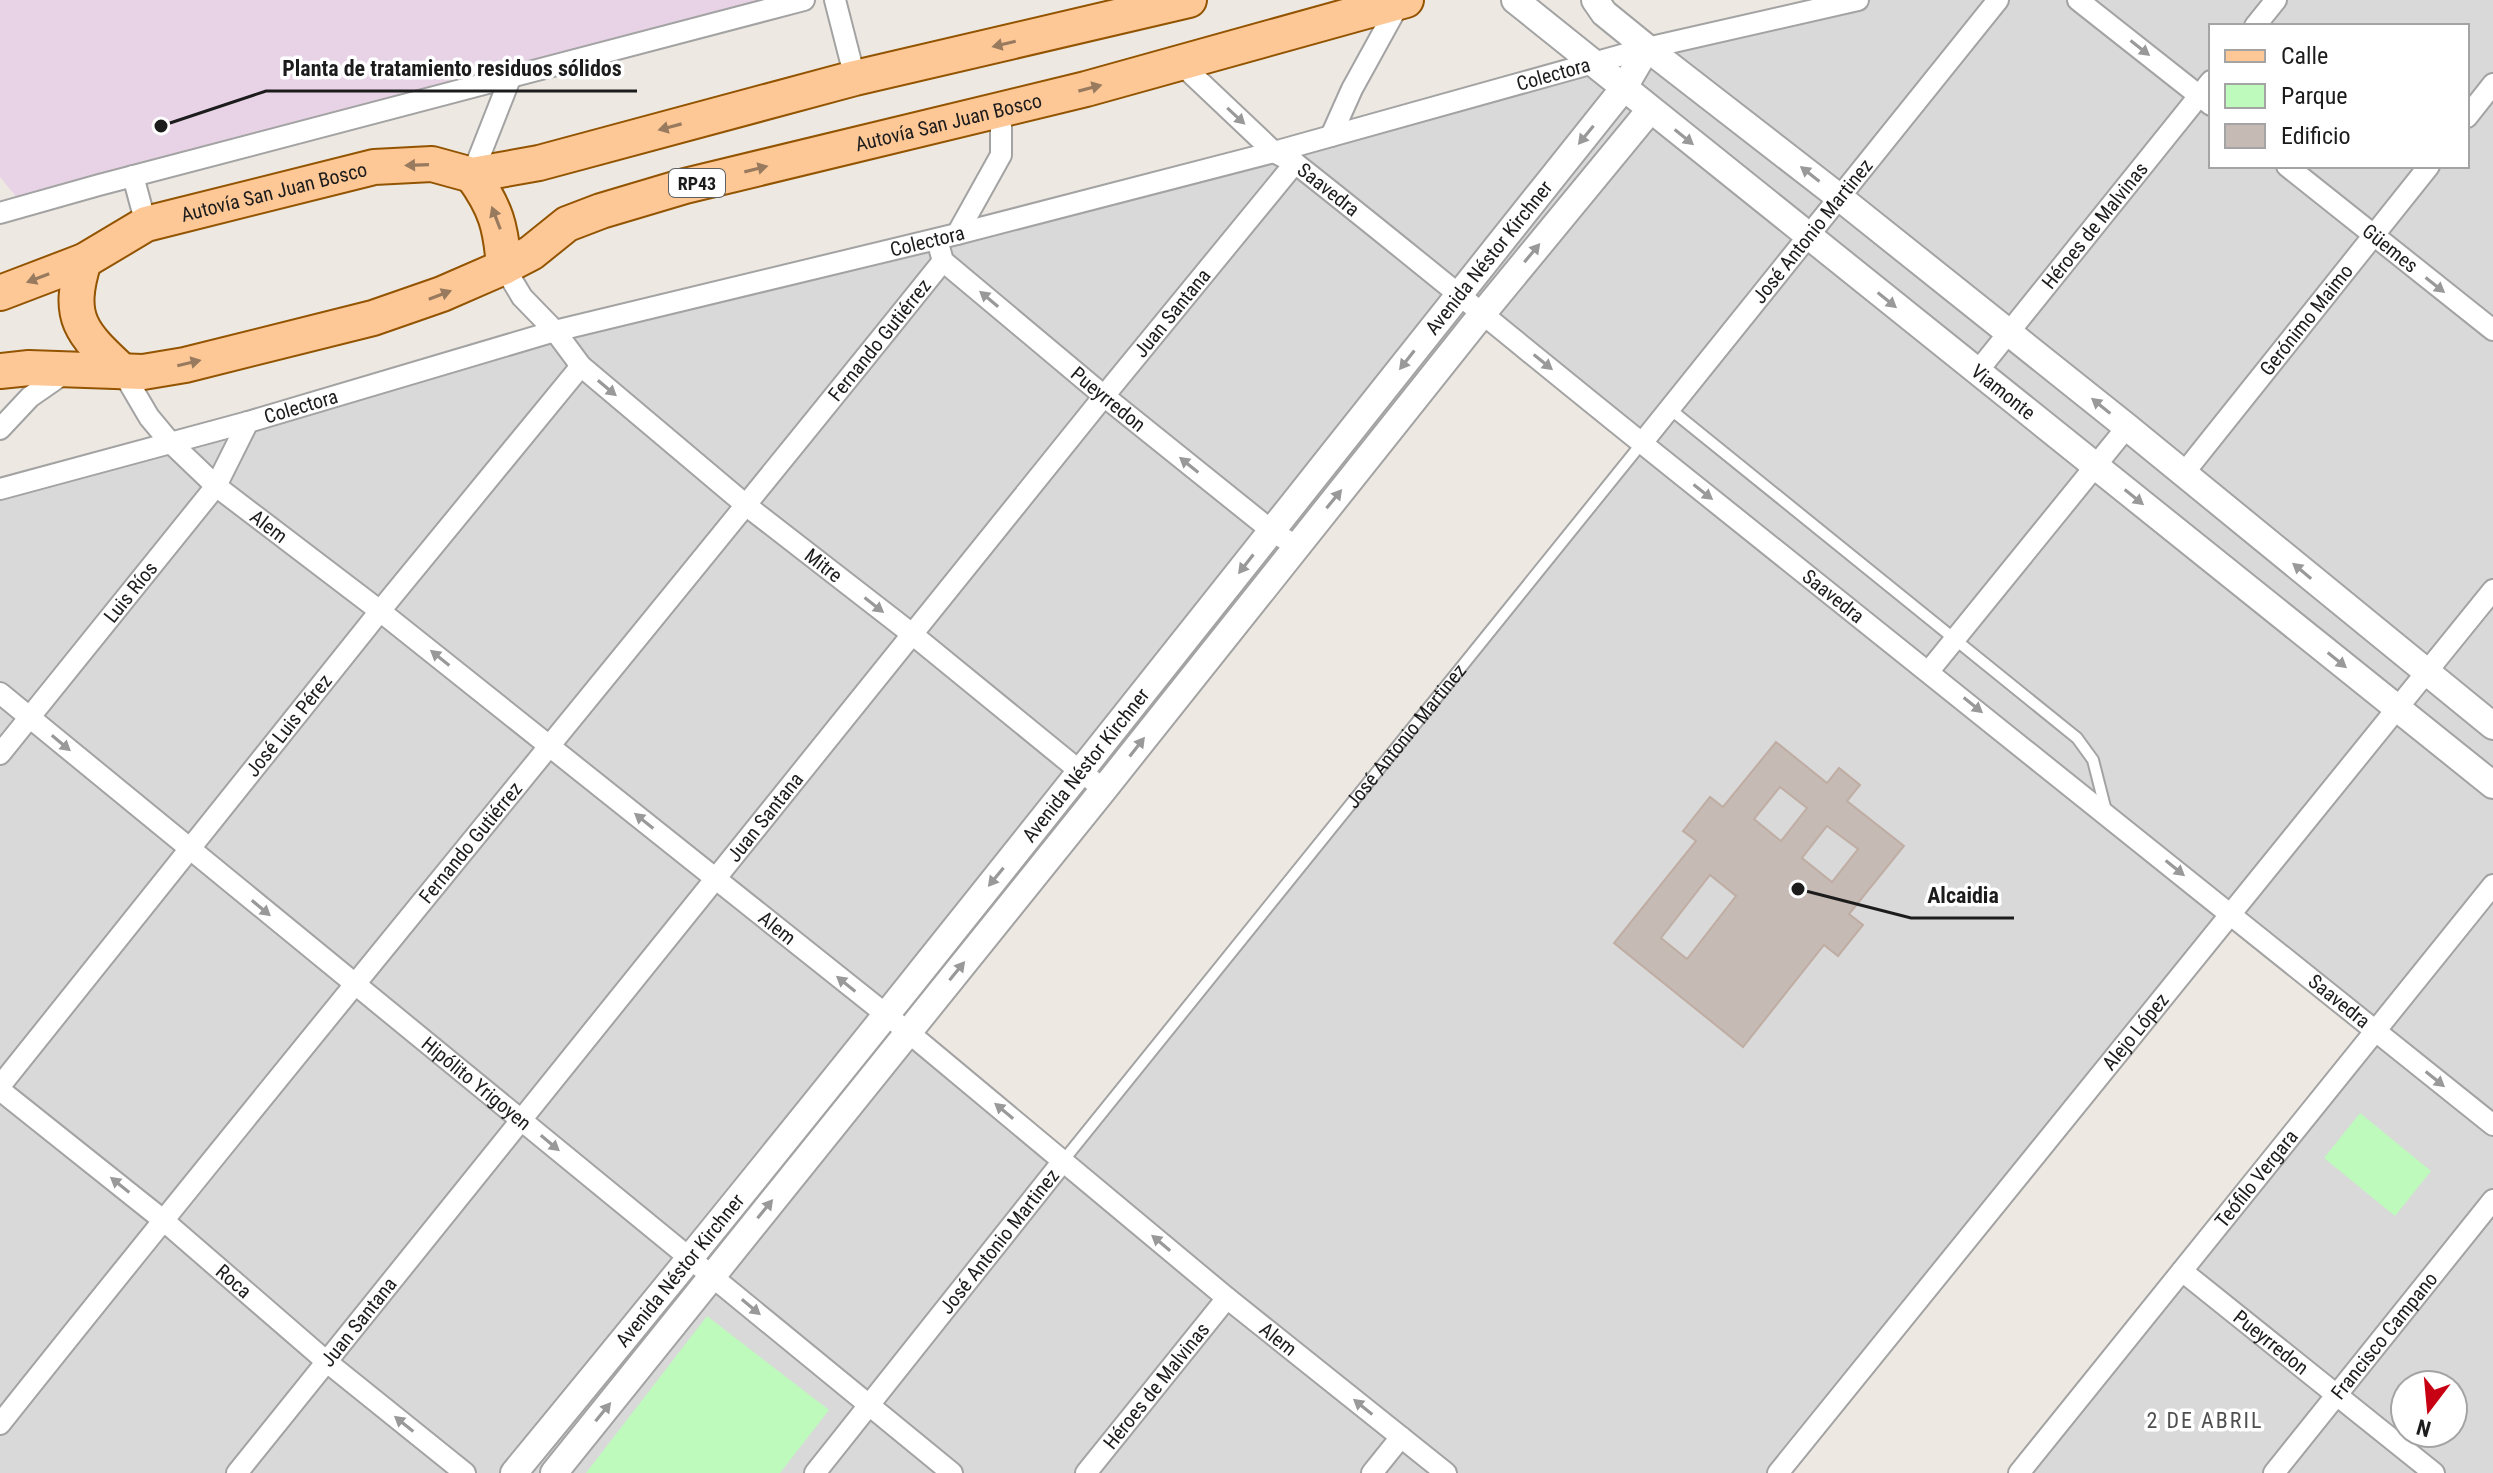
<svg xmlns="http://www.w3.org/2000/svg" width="2493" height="1473" font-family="'Roboto Condensed',sans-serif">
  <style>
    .residential { fill: #dad9d9; fill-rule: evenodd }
    .industrial { fill: #e7d3e5 }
    .park { fill: #bdfabc }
    .building { fill: #c5bab4; stroke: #bfada3; stroke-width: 2; fill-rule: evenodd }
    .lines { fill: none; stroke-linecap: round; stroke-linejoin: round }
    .service-casing { stroke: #a3a3a3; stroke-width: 14 }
    .minor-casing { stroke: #a3a3a3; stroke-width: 24 }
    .tertiary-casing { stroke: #a3a3a3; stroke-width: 30 }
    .primary-casing { stroke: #935400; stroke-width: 38 }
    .service { stroke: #fff; stroke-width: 10 }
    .minor { stroke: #fff; stroke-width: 20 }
    .tertiary { stroke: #fff; stroke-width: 26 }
    .primary { stroke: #fdc796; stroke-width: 34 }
    .oneway { fill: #987a5f }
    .oneway2 { fill: #999 }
    .labels { text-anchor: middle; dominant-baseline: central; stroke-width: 7; stroke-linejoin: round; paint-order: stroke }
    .shield { fill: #fff; stroke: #606060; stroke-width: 2 }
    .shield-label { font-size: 18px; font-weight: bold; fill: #1c1c1c }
    .street-label { font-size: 20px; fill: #1c1c1c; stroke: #fff }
    .neighbourhood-label { font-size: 22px; letter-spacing: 2px; fill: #4f4f4f; stroke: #fff }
    .leader { fill: none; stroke: #1c1c1c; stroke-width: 3 }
    .callout-dot { fill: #1c1c1c; stroke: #fff; stroke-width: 3 }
    .callout-label { font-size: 22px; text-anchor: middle; font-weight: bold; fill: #1c1c1c; stroke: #fff; stroke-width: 7; stroke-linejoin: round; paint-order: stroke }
  </style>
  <rect width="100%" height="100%" fill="#ede8e1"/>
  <path class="residential" d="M1858 0H2493V1473H2019L2377 1032 2233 914 1785 1473H0V489L555 331ZM2211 26H2467V166H2211ZM1483 313 1642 443 1064 1161 908 1032ZM2405 1385H2453V1433H2405Z"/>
  <path class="industrial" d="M0 0H804L23 205 0 177Z"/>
  <g class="park">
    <path d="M2360 1113 2431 1171 2395 1216 2324 1158Z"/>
    <path d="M707 1316 829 1410 780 1473H586Z"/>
  </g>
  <path class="building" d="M1776 742 1827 783 1839 768 1860 785 1847 801 1904 846 1849 914 1863 925 1838 956 1824 945 1743 1047 1614 943 1696 841 1683 831 1710 797 1723 807ZM1780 787 1807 808 1781 841 1754 819ZM1827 826 1858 849 1832 882 1802 858ZM1710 875 1736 896 1687 959 1661 938Z"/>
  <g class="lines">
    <g class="service-casing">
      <g id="service">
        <path d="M1670 409 2077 738 2093 760 2106 811"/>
        <path id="s1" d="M1063 1161 1642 443"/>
      </g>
    </g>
    <g class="minor-casing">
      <g id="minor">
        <path d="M835 0 855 78"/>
        <path d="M2078 0 2211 105"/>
        <path d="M2255 26 2276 0"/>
        <path id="s2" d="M1180 63 1274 152 1295 163C1412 255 1527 351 1643 444 1927 671 2211 897 2493 1125"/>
        <path d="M2467 117 2493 84"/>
        <path d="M1331 136 1352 89 1400 2"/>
        <path id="s3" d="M2287 166 2493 330"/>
        <path d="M472 175 511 76"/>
        <path d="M133 176 146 224"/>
        <path d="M0 213 99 185 804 0"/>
        <path d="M957 234 1001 155V109"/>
        <path id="s4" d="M939 247 943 261 1104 396 1272 531 1296 546"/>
        <path id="s5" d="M504 267 522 297 555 331 581 366 747 506 912 634 1081 772 1104 789"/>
        <path id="s6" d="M122 371 149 417 169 441 216 486 380 611 908 1032 1227 1298 1446 1473"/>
        <path id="s7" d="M1977 372 2211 81"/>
        <path d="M0 429 30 397 66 372"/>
        <path id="s8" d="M1642 443 1998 0"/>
        <path id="s9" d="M2184 473 2429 166"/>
        <path id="s10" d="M0 489 248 422 555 331 957 234 1274 152 1647 48 1858 0"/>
        <path d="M1929 671 2127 427"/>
        <path id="s11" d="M0 693 952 1473"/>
        <path id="s12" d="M0 754 216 486 248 422"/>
        <path id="s13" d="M0 1086 380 611 581 366"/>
        <path id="s14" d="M0 1090 163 1220 327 1362 465 1473"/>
        <path id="s15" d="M2182 1271 2434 1473"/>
        <path id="s16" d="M0 1424C311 1033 631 650 943 261"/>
        <path id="s17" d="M237 1473 1104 396 1295 163"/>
        <path id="s18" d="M815 1473 1063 1161"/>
        <path id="s19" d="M1086 1473 1227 1298"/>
        <path d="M1372 1473 1401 1437"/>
        <path id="s20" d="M1778 1473 2493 590"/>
        <path id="s21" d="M2019 1473 2493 885"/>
        <path id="s22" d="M2274 1473 2493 1200"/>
      </g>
    </g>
    <g class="tertiary-casing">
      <g id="tertiary">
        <path id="s23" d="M1515 0 2493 785"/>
        <path d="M1595 0 1604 13 1647 48 1839 197 2127 427 2493 726"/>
        <path id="s24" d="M514 1473C890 1017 1254 551 1623 89L1647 48"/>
        <path d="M554 1473 1104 789 1483 313 1650 110"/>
      </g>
    </g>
    <g class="primary-casing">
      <g id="primary">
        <path d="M472 175C496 208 501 227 504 267"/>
        <path d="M84 261C66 318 81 333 122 371"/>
        <path id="s25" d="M0 293 84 261 146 224 374 167 432 164 472 175 539 163 855 78 1189 0"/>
        <path id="s26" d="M0 371 29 368 143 372 185 365 373 318 442 294 504 267 531 253 567 224 601 211 685 186 1086 89 1406 0"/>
      </g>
    </g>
    <use href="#service" class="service"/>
    <use href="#minor" class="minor"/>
    <use href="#tertiary" class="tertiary"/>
    <use href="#primary" class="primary"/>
  </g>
  <defs><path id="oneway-solid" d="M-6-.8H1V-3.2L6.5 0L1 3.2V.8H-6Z" transform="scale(2)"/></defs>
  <g class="oneway">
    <use href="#oneway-solid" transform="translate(1004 44) rotate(167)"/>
    <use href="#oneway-solid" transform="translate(1090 88) rotate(-15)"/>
    <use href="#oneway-solid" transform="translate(670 127) rotate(165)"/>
    <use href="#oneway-solid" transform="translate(417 165) rotate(178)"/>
    <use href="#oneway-solid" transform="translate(756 169) rotate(-14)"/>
    <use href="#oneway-solid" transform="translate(496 218) rotate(-111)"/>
    <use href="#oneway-solid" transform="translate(38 278) rotate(159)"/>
    <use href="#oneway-solid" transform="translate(440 295) rotate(-21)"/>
    <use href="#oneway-solid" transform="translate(189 363) rotate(-13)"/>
  </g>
  <g class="oneway2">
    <use href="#oneway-solid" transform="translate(2140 48) rotate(38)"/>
    <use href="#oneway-solid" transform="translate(1236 116) rotate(43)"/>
    <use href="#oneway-solid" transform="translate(1586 135) rotate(129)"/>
    <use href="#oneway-solid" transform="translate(1684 137) rotate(39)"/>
    <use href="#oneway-solid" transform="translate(1810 174) rotate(-142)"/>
    <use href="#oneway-solid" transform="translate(1532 253) rotate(-50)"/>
    <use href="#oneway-solid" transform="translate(2435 285) rotate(38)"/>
    <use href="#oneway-solid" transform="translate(989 299) rotate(-140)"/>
    <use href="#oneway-solid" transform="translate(1887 300) rotate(39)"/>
    <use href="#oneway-solid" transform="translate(1407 360) rotate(128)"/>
    <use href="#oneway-solid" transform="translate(1543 362) rotate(39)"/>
    <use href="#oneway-solid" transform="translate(607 388) rotate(40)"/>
    <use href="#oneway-solid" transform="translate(2101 406) rotate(-141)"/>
    <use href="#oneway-solid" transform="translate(1189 465) rotate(-141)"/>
    <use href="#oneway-solid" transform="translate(1703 492) rotate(38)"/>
    <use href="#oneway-solid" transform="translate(2134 497) rotate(39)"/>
    <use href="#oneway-solid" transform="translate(1334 499) rotate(-51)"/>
    <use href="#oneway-solid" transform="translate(1246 564) rotate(128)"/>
    <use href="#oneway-solid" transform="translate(2302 571) rotate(-140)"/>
    <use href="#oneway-solid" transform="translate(874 605) rotate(38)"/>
    <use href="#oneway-solid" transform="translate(440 658) rotate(-141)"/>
    <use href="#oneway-solid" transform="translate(2337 660) rotate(39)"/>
    <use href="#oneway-solid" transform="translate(1973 705) rotate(39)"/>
    <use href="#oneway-solid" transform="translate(61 743) rotate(40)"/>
    <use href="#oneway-solid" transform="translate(1137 747) rotate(-52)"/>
    <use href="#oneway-solid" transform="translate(644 821) rotate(-141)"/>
    <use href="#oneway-solid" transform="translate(2175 868) rotate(39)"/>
    <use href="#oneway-solid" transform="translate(996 877) rotate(129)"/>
    <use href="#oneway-solid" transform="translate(261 908) rotate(40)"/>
    <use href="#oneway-solid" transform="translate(957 971) rotate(-51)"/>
    <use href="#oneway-solid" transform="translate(846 984) rotate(-141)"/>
    <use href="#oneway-solid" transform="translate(2435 1079) rotate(39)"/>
    <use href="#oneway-solid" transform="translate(1004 1111) rotate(-140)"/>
    <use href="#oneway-solid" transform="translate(550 1143) rotate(40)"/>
    <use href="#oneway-solid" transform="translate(120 1185) rotate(-141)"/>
    <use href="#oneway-solid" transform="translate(765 1209) rotate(-51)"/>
    <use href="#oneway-solid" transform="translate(1161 1243) rotate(-140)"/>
    <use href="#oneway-solid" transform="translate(751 1307) rotate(40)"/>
    <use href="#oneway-solid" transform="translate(1363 1407) rotate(-141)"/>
    <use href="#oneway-solid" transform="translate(603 1412) rotate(-51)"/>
    <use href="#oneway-solid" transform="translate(404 1424) rotate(-141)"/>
  </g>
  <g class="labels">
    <rect class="shield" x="669" y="169" width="56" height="28" rx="6"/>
    <g class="shield-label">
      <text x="697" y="183">RP43</text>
    </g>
    <g class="street-label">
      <text stroke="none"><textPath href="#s10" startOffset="1608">Colectora</textPath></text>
      <text stroke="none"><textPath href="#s26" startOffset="992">Autovía San Juan Bosco</textPath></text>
      <text stroke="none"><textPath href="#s2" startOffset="196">Saavedra</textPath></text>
      <text stroke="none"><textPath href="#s25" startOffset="294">Autovía San Juan Bosco</textPath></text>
      <text stroke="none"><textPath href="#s7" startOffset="188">Héroes de Malvinas</textPath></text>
      <text stroke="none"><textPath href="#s8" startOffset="272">José Antonio Martinez</textPath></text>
      <text stroke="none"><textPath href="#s10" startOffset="960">Colectora</textPath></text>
      <text stroke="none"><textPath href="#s3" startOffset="132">Güemes</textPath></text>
      <text stroke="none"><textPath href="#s24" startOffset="1558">Avenida Néstor Kirchner</textPath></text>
      <text stroke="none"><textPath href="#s17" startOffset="1490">Juan Santana</textPath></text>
      <text stroke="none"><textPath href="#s9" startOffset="196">Gerónimo Maimo</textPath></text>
      <text stroke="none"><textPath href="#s16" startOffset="1396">Fernando Gutiérrez</textPath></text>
      <text stroke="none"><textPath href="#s23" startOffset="626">Viamonte</textPath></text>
      <text stroke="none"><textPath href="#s4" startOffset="230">Pueyrredon</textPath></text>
      <text stroke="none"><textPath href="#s10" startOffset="312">Colectora</textPath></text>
      <text stroke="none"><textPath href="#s6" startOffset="216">Alem</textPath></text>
      <text stroke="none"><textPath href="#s5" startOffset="440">Mitre</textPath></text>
      <text stroke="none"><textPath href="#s12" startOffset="208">Luis Ríos</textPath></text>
      <text stroke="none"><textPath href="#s2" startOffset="844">Saavedra</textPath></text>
      <text stroke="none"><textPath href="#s13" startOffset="462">José Luis Pérez</textPath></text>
      <text stroke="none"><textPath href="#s1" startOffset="546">José Antonio Martinez</textPath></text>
      <text stroke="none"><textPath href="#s24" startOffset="910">Avenida Néstor Kirchner</textPath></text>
      <text stroke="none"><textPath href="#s17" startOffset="842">Juan Santana</textPath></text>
      <text stroke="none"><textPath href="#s16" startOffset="748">Fernando Gutiérrez</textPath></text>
      <text stroke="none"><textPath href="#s6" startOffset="864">Alem</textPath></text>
      <text stroke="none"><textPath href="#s2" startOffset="1492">Saavedra</textPath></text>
      <text stroke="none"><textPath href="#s20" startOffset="568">Alejo López</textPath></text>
      <text stroke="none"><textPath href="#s11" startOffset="616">Hipólito Yrigoyen</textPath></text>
      <text stroke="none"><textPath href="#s21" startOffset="378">Teófilo Vergara</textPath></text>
      <text stroke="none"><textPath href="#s18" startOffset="296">José Antonio Martinez</textPath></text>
      <text stroke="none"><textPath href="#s24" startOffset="262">Avenida Néstor Kirchner</textPath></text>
      <text stroke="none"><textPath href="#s14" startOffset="302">Roca</textPath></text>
      <text stroke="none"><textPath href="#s17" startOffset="194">Juan Santana</textPath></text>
      <text stroke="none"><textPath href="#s22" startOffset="176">Francisco Campano</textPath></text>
      <text stroke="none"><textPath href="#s6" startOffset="1512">Alem</textPath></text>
      <text stroke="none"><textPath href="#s15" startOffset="114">Pueyrredon</textPath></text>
      <text stroke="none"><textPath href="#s19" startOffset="112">Héroes de Malvinas</textPath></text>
    </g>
    <g class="neighbourhood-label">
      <text x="2205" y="1420">2 DE ABRIL</text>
    </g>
  </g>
  <path class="leader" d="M161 126L266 91H637M1798 889L1911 918H2014"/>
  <g class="callout-dot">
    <circle cx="161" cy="126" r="8"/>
    <circle cx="1798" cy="889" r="8"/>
  </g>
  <g class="callout-label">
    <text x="452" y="76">Planta de tratamiento residuos sólidos</text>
    <text x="1963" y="903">Alcaidia</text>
  </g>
  <rect x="2209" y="24" width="260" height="144" fill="#ffffff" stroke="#a4a4a4" stroke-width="2"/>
  <rect x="2225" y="50" width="40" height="12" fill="#fdc796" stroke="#a4a4a4" stroke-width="2"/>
  <text x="2281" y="64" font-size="24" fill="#1c1c1c">Calle</text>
  <rect x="2225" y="84" width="40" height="24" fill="#bdfabc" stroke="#a4a4a4" stroke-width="2"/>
  <text x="2281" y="104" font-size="24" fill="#1c1c1c">Parque</text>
  <rect x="2225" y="124" width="40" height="24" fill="#c5bab4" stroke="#a4a4a4" stroke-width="2"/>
  <text x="2281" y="144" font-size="24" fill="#1c1c1c">Edificio</text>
  <g transform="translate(2429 1409) rotate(196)"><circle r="38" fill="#ffffff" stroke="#a4a4a4" stroke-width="2"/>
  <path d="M0-6L14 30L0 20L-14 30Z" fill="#c70013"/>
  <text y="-12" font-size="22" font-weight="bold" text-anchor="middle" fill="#1c1c1c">N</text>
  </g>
</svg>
